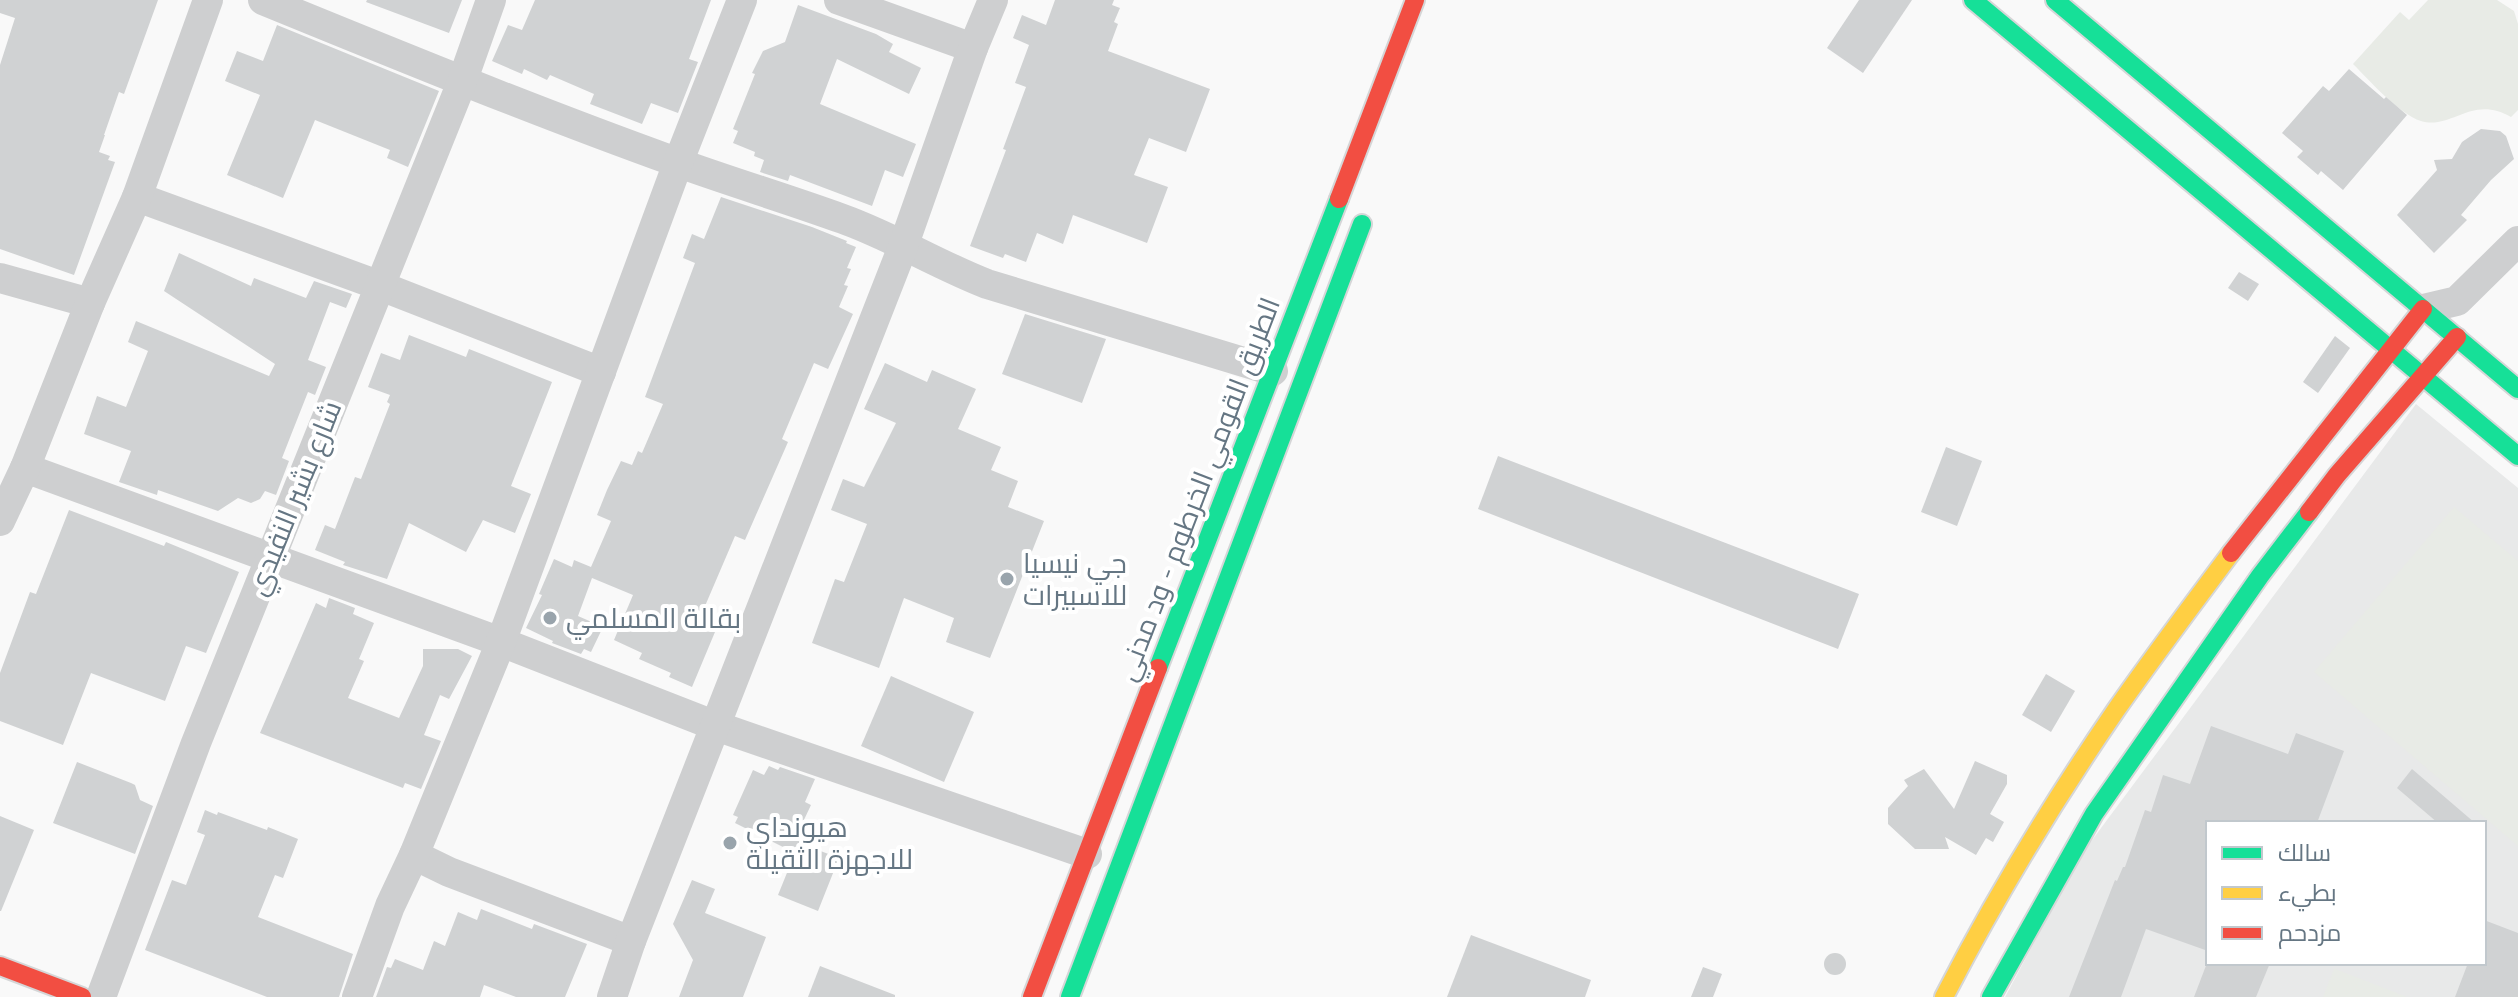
<svg xmlns="http://www.w3.org/2000/svg" width="2518" height="997" font-family="Montserrat,Cairo,sans-serif">
  <style>
    .built { fill: #e8e9e9; fill-rule: evenodd }
    .green { fill: #e8ebe6 }
    .building { fill: #d0d2d3 }
    .lines { fill: none; stroke-linecap: round; stroke-linejoin: round }
    .fast-casing { stroke: #d5d6d7; stroke-width: 22 }
    .slow-casing { stroke: #d5d6d7; stroke-width: 22 }
    .jam-casing { stroke: #d5d6d7; stroke-width: 22 }
    .street { stroke: #cecfd0; stroke-width: 30 }
    .fast { stroke: #16e098; stroke-width: 18 }
    .slow { stroke: #ffcf43; stroke-width: 18 }
    .jam { stroke: #f24e42; stroke-width: 18 }
    .poi-dot { fill: #99a4ac; stroke: #fff; stroke-width: 3 }
    .labels { text-anchor: middle; dominant-baseline: central; stroke-width: 8; stroke-linejoin: round; paint-order: stroke }
    .street-label { font-size: 28px; fill: #657683; stroke: #fff }
    .poi-label { font-size: 28px; fill: #657683; stroke: #fff; text-anchor: start }
  </style>
  <rect width="100%" height="100%" fill="#f9f9f9"/>
  <path class="built" d="M2416 404 2518 488V997H2005L2081 855ZM2208 823H2484V963H2208Z"/>
  <g class="green">
    <path d="M2428 0H2497L2514 11 2518 24V110L2511 117C2472 94 2452 130 2421 121 2399 114 2370 81 2353 64L2400 12 2409 20Z"/>
    <path d="M2454 507 2518 561V846L2314 672Z"/>
    <path d="M2334 969H2335L2407 997H2323Z"/>
  </g>
  <g class="building">
    <path d="M0 0H158L124 94 119 92 104 135H105L99 152 110 156 108 160 115 162 74 275 0 249V65L15 18 0 13Z"/>
    <path d="M367 0H462L449 33 366 2Z"/>
    <path d="M535 0H711L689 59 698 62 678 113 651 103 642 124 590 104 594 94 550 75 547 80 524 69 522 74 492 61 508 25 522 30Z"/>
    <path d="M1055 0H1114L1112 5 1120 8 1114 22 1118 24 1108 51 1210 89 1186 152 1149 138 1134 175 1168 187 1147 243 1073 215 1063 244 1037 233 1026 262 1005 254 1003 258 970 246 1006 150 1003 149 1026 87 1015 83 1029 45 1013 38 1022 15 1046 25Z"/>
    <path d="M1859 0H1912L1863 73 1827 48Z"/>
    <path d="M798 5 876 34 893 44 889 52 921 68 909 94 837 59 820 104 916 144 903 177 885 170 872 206 790 175 788 181 760 172 764 160 754 156 755 152 733 143 738 131 733 129 755 74 752 73 763 51 785 42Z"/>
    <path d="M277 25 439 91 408 167 387 158 390 150 315 120 283 198 227 175 260 95 225 81 237 51 263 61Z"/>
    <path d="M2349 69 2384 99 2386 97 2407 115 2343 190 2321 171 2318 175 2297 157 2303 151 2282 133 2323 86 2329 91Z"/>
    <path d="M2481 129 2500 131 2506 136 2514 159 2491 180 2461 215 2467 220 2434 253 2397 215 2437 170 2434 160 2452 159 2462 142Z"/>
    <path d="M721 197 812 227 847 241 846 243 856 247 847 268 851 269 844 285 848 286 839 307 853 314 828 369 814 363 782 439 788 442 745 540 735 536 702 613 720 620 692 687 669 677 671 673 639 659 642 653 614 640 633 595 592 578 578 616 603 627 591 652 584 649 581 654 552 643 553 641 526 628 542 595 539 594 554 559 572 567 574 560 591 567 611 521 597 515 607 490 621 461 632 465 638 451 642 453 663 404 645 397 695 263 683 258 692 234 704 239Z"/>
    <path d="M179 253 251 286 254 278 306 298 314 281 352 294 346 308 330 302 308 360 326 367 315 395 308 392 291 435 282 458 289 461 276 495 265 491 260 499 251 503 238 498 218 511 158 490 157 495 119 482 131 451 84 434 97 396 126 407 148 351 128 342 136 321 269 376 275 364 164 291Z"/>
    <path d="M2239 272 2259 284 2248 301 2228 288Z"/>
    <path d="M1025 314 1106 339 1082 403 1002 374Z"/>
    <path d="M409 335 466 357 469 349 552 382 511 486 531 494 515 533 483 520 466 552 409 523 387 579 343 565 345 562 315 550 325 525 335 529 355 477 361 479 390 404 387 402 390 395 368 387 381 353 400 360Z"/>
    <path d="M2335 336 2350 348 2318 393 2303 382Z"/>
    <path d="M885 363 927 382 932 370 976 389 958 429 1001 447 991 470 1018 481 1008 507 1044 521 990 658 946 642 954 618 904 598 879 668 812 643 835 579 844 582 867 524 831 510 843 479 864 487 896 423 864 409Z"/>
    <path d="M1946 447 1982 461 1957 526 1921 512Z"/>
    <path d="M1498 456 1859 594 1838 649 1478 509Z"/>
    <path d="M69 510 164 546 166 542 239 572 206 653 186 646 165 701 91 673 63 745 0 721V673L30 592 36 594Z"/>
    <path d="M329 598 355 608 353 614 374 623 359 659 364 661 348 698 399 718 423 666V649H458L472 656 449 699 440 695 424 735 441 741 421 789 405 783 403 788 260 733 316 603 326 608Z"/>
    <path d="M2046 674 2075 691 2051 732 2022 715Z"/>
    <path d="M891 676 974 712 944 782 861 746Z"/>
    <path d="M2211 726 2288 754 2296 733 2344 751 2317 823H2208V951L2146 929 2121 997H2069L2115 880 2117 881 2123 867H2125L2145 810 2151 812 2163 775 2190 784Z"/>
    <path d="M1975 761 2007 775V784L1990 814 2004 822 1993 842 1986 838 1976 855 1945 837 1949 849H1915L1888 824V808L1908 786 1904 780 1924 769 1954 809Z"/>
    <path d="M77 762 131 783 135 785 140 800 153 806 135 854 53 823Z"/>
    <path d="M769 766 778 770 780 767 815 779 805 802 811 805 802 824 816 829 810 847 839 858 818 911 778 895 795 853 735 823 738 817 733 815 753 770 764 775Z"/>
    <path d="M2412 769 2475 823H2438L2397 788Z"/>
    <path d="M205 810 217 815 218 812 267 830 268 827 298 839 283 878 275 875 258 917 353 954 339 997H267L145 950 172 880 186 885 205 835 197 832Z"/>
    <path d="M0 816 34 830 1 911H0Z"/>
    <path d="M692 880 715 889 705 913 766 937 743 997H679L693 960 673 924Z"/>
    <path d="M481 909 532 929 534 924 587 944 565 997H516L484 985 480 997H376L387 967 391 968 395 959 423 970 434 941 445 946 458 912 477 920Z"/>
    <path d="M2484 920 2518 933V997H2455L2468 963H2484Z"/>
    <path d="M1471 935 1591 980 1585 997H1447Z"/>
    <circle cx="1835" cy="964" r="11"/>
    <path d="M2207 963H2270L2256 997H2194Z"/>
    <path d="M820 966 895 995V997H808Z"/>
    <path d="M1703 967 1722 974 1713 997H1691Z"/>
  </g>
  <g class="lines">
    <g class="fast-casing">
      <g id="fast">
        <path d="M1973 0 2518 456"/>
        <path d="M2055 0 2518 389"/>
        <path d="M1158 668 1339 199"/>
        <path d="M1070 997 1362 224"/>
        <path d="M1991 997 2094 814 2260 576 2309 512"/>
      </g>
    </g>
    <g class="slow-casing">
      <path id="slow" d="M1944 997C1995 898 2053 802 2116 710 2153 657 2192 605 2231 553"/>
    </g>
    <g class="jam-casing">
      <g id="jam">
        <path d="M1339 199 1415 0"/>
        <path d="M2309 512 2337 475 2457 337"/>
        <path d="M2231 553 2423 309"/>
        <path d="M0 966 82 997"/>
        <path d="M1032 997 1158 668"/>
      </g>
    </g>
    <g class="street">
      <path d="M263 0C400 56 537 112 676 162 731 182 788 199 843 219 893 237 938 265 987 284L1273 371"/>
      <path d="M839 0 973 48"/>
      <path d="M137 197 378 285 601 372"/>
      <path d="M0 278 90 303"/>
      <path d="M2423 309 2457 301 2518 241"/>
      <path d="M25 468 501 642 716 726 1087 854"/>
      <path d="M0 521 25 468 90 303 137 197 208 0"/>
      <path d="M414 855 449 872 631 941"/>
      <path d="M101 997 196 743 462 82 491 0"/>
      <path d="M357 997 390 906 414 855 501 642 678 163 742 0"/>
      <path d="M612 997 631 941 904 244 973 48 993 0"/>
    </g>
    <use href="#fast" class="fast"/>
    <use href="#slow" class="slow"/>
    <use href="#jam" class="jam"/>
  </g>
  <g class="poi-dot">
    <circle cx="1007" cy="579" r="8"/>
    <circle cx="550" cy="618" r="8"/>
    <circle cx="730" cy="843" r="8"/>
  </g>
  <g class="labels">
    <g class="street-label">
      <text transform="translate(1198 489) rotate(-69)">الطريق القومي الخرطوم - ود مدني</text>
      <text transform="translate(294 498) rotate(-68)">شارع بشير النفيدي</text>
    </g>
    <g class="poi-label">
      <text x="1023" y="563">جي نيسيا<tspan x="1023" dy="32">للاسبيرات</tspan></text>
      <text x="566" y="618">بقالة المسلمي</text>
      <text x="746" y="827">هيونداي<tspan x="746" dy="32">للاجهزة الثقيلة</tspan></text>
    </g>
  </g>
  <rect x="2206" y="821" width="280" height="144" fill="#ffffff" stroke="#c1c8cd" stroke-width="2"/>
  <rect x="2222" y="847" width="40" height="12" fill="#16e098" stroke="#c1c8cd" stroke-width="2"/>
  <text x="2278" y="861" font-size="24" fill="#657683">سالك</text>
  <rect x="2222" y="887" width="40" height="12" fill="#ffcf43" stroke="#c1c8cd" stroke-width="2"/>
  <text x="2278" y="901" font-size="24" fill="#657683">بطيء</text>
  <rect x="2222" y="927" width="40" height="12" fill="#f24e42" stroke="#c1c8cd" stroke-width="2"/>
  <text x="2278" y="941" font-size="24" fill="#657683">مزدحم</text>
</svg>
